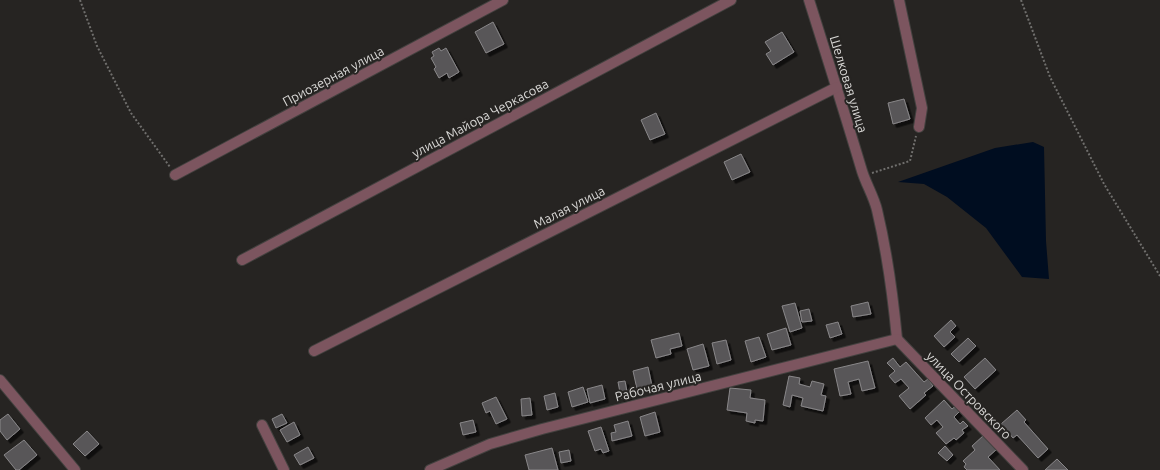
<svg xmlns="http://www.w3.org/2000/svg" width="1160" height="470" font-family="Ubuntu,sans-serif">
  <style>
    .water { fill: #000d20 }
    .building { fill: #585759; stroke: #898789; filter: url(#shadow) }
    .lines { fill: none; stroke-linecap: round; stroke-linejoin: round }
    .minor-casing { stroke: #43413f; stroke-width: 12 }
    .path { stroke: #706f6d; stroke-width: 2; stroke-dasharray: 2 2; stroke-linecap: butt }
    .minor { stroke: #7c555f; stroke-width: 10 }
    .labels { text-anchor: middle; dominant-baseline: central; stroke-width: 4; stroke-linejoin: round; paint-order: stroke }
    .street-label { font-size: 13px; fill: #d9d8d6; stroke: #262422 }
  </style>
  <defs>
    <filter id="shadow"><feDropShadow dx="3.5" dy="3.5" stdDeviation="0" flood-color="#0009"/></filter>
  </defs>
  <rect width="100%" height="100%" fill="#262422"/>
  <path class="water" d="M1033 142 1044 147 1046 241 1049 279 1022 277 986 228 947 197 924 184 898 182 995 148Z"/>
  <g class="building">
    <path d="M493 22 504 44 486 53 475 32Z"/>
    <path d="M782 32 794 52 773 65 766 54 771 51 765 42Z"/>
    <path d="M439 48 441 51 446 48 459 72 449 78 447 73 439 78 434 69 436 67 431 58 434 56 432 52Z"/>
    <path d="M904 99 910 119 893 124 888 103Z"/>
    <path d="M656 113 665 134 650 140 641 120Z"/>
    <path d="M741 154 750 172 732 180 724 162Z"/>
    <path d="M868 302 871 314 853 317 851 306Z"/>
    <path d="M795 303 802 328 790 332 782 306Z"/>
    <path d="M809 309 812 321 802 322 800 311Z"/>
    <path d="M951 320 956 326 950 332 955 337 944 347 934 336Z"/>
    <path d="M838 322 842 334 830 338 826 325Z"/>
    <path d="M786 328 791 345 772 350 767 334Z"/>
    <path d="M679 333 682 346 670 349 671 354 656 358 651 340Z"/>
    <path d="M759 337 766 357 751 362 745 341Z"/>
    <path d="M968 338 976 346 959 362 951 354Z"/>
    <path d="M726 340 731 360 717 364 712 343Z"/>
    <path d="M703 344 709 366 693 370 687 349Z"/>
    <path d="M893 358 900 367 906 362 924 382 928 379 933 386 924 393 926 395 910 409 899 396 909 388 901 379 895 383 889 376 895 371 887 363Z"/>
    <path d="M985 358 996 370 975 389 964 377Z"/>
    <path d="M868 361 875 388 862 391 859 379 848 382 851 394 840 396 834 369Z"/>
    <path d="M648 367 652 386 637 389 633 371Z"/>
    <path d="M789 376 800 378 799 384 810 387 812 381 824 384 821 395 826 396 823 411 801 406 803 398 792 395 790 407 783 405Z"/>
    <path d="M625 381 628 397 621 398 618 382Z"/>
    <path d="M602 385 605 399 590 403 587 389Z"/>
    <path d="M583 387 588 402 572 407 568 392Z"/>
    <path d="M730 388 751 390 750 398 765 400 763 421 755 420V423L746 421 747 413 727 410Z"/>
    <path d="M555 393 558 407 547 410 544 396Z"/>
    <path d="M496 397 507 419 496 424 490 411 486 413 482 403Z"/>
    <path d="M530 398 532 415 522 416 521 399Z"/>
    <path d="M944 400 952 409 957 405 961 410 954 417 960 424 963 421 968 426 962 430 964 433 956 440 954 438 946 444 936 433 943 427 937 420 931 425 925 418Z"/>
    <path d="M1017 410 1026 420 1024 422 1048 449 1038 458 1017 435 1013 438 1001 424Z"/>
    <path d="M655 412 660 432 645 436 640 417Z"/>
    <path d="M8 414 20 429 7 440 0 431V420Z"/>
    <path d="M282 414 287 423 276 428 272 419Z"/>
    <path d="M473 420 476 432 463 435 460 423Z"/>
    <path d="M628 421 632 436 612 441 611 433 616 432 614 425Z"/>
    <path d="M294 422 300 435 287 442 280 430Z"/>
    <path d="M601 427 609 451 603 453 601 449 595 451 588 431Z"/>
    <path d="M87 431 99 444 85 456 73 444Z"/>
    <path d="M984 435 997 449 988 457 1000 470H967L964 467 966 464 963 461 975 450 972 446Z"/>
    <path d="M24 440 37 455 19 470H16L4 455Z"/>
    <path d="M945 446 953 455 947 461 938 453Z"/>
    <path d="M308 447 314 458 300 465 294 455Z"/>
    <path d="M552 448 558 470H529L525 455Z"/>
    <path d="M569 450 571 461 561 463 559 452Z"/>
    <path d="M1057 459 1068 470H1045Z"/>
  </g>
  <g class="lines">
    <g class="minor-casing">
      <g id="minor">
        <path d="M809 0C827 57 845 114 862 171 866 184 874 197 877 210 887 252 893 296 897 339"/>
        <path d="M899 0 922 108 919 127"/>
        <path d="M175 175 503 0"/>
        <path d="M242 260 731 0"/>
        <path d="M897 339 1023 470"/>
        <path d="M314 351 837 87"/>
        <path d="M0 380 75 470"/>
        <path d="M262 425 284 470"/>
        <path d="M430 470 490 444 542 429 897 339"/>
      </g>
    </g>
    <g class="path">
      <path d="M80 0 97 46 131 113 170 167"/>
      <path d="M1021 0 1050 77 1104 184 1160 276"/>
      <path d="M872 173 910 161 916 136"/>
    </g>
    <use href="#minor" class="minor"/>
  </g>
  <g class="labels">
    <g class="street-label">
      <text transform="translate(333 76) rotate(-28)">Приозерная улица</text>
      <text transform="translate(849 84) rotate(73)">Шелковая улица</text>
      <text transform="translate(480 118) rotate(-28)">улица Майора Черкасова</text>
      <text transform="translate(569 207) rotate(-27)">Малая улица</text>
      <text transform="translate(658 386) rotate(-14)">Рабочая улица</text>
      <text transform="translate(969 395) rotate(46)">улица Островского</text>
    </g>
  </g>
</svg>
